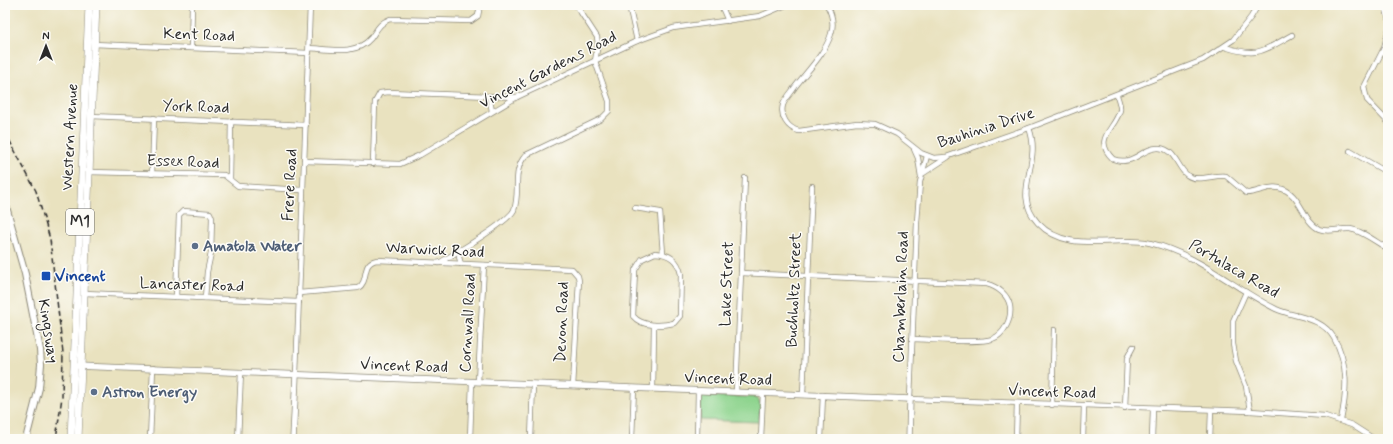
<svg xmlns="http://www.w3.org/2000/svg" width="1393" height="444" font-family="Mynerve,sans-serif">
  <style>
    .green { fill: #8ed48e; stroke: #5c805c }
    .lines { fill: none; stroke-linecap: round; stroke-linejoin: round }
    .minor-casing { stroke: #8a8675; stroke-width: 6 }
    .tertiary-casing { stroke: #8a8675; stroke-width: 7 }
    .secondary-casing { stroke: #8a8675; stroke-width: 8 }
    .primary-casing { stroke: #8a8675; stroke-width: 8 }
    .minor { stroke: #fff; stroke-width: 4.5 }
    .tertiary { stroke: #fff; stroke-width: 5.5 }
    .secondary { stroke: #fff; stroke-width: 6 }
    .primary { stroke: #fff; stroke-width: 7 }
    .rail { stroke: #2b2b2b; stroke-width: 1.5; stroke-dasharray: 6 3; stroke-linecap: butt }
    .service-dot { fill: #5c6f8a; stroke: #fdfcf7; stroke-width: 1.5 }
    .transit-dot { fill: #1a4fb4; stroke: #fdfcf7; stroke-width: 1.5 }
    .labels { text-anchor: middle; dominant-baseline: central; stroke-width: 3; stroke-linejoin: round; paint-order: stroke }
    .shield { fill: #fdfcf7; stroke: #6a6a68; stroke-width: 1 }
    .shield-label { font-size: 15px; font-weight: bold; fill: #2b2b2b }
    .street-label { font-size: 16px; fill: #2b2b2b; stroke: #fdfcf7 }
    .service-label { font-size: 16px; font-weight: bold; fill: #4e5e75; stroke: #fdfcf7; text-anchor: start }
    .transit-label { font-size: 16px; font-weight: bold; fill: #164399; stroke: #fdfcf7; text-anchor: start }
  </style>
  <rect width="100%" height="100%" fill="#fdfcf7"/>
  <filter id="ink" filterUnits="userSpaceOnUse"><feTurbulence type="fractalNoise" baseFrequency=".025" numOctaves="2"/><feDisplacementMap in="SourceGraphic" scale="8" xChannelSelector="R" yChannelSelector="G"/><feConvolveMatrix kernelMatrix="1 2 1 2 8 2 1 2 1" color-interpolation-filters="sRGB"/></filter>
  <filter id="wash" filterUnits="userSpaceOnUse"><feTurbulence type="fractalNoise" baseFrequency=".012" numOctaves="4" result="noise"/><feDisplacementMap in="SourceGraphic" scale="16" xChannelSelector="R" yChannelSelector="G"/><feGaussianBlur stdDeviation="0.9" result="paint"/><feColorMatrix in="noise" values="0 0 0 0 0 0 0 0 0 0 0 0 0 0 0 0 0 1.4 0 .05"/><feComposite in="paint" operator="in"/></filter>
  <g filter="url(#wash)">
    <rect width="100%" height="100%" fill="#e9e2bf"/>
    <path class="green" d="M703 396 757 397 760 402 759 422 700 420 701 398Z"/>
  </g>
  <g filter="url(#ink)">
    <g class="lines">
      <g class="minor-casing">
        <g id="minor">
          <path d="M629 5 637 41"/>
          <path d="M721 5 728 21"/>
          <path d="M827 5C832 14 834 25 831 34 825 54 807 71 795 87 791 93 785 99 783 105 780 116 787 128 799 131L857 123 875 124 897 134 921 153 934 158 946 157 1029 128 1203 60 1233 40 1251 17 1258 5"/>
          <path d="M1385 5 1388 17"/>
          <path d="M1388 32 1384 48 1364 87 1367 100 1388 122"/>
          <path d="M93 44 309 53"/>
          <path d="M1225 47C1258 58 1263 51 1292 35"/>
          <path d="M191 48 192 5"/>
          <path d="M309 48C329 49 356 56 371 38 377 30 379 23 390 19L471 21 478 16 480 5"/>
          <path d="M1117 95C1118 100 1121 105 1120 110 1115 130 1092 138 1113 159 1134 167 1142 147 1159 148 1175 149 1177 167 1187 175 1198 183 1214 174 1226 176L1246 193C1258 193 1268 185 1279 188 1301 192 1302 221 1319 229 1329 233 1340 228 1350 229 1363 231 1376 242 1388 249"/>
          <path d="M489 96 492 111"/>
          <path d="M90 116 306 125"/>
          <path d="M1029 128C1043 164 1010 192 1038 223 1068 255 1113 235 1150 243 1198 254 1233 288 1276 309 1296 318 1321 316 1334 338 1349 364 1347 392 1341 420"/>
          <path d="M914 149 918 158 921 177"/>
          <path d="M1350 151 1388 173"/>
          <path d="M927 156 920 182 917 222 910 399 1250 411 1325 416 1352 425 1374 439"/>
          <path d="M304 161 400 164 420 155 517 97 637 41 673 28 760 16 786 5"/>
          <path d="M373 164 375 102 380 93 388 92 517 97"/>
          <path d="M88 172 224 175 238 186 302 190"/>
          <path d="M152 174 154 118"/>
          <path d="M922 174 948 157"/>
          <path d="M230 179 231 121"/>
          <path d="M635 208 660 212 663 254"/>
          <path d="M461 249 459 257 461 264"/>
          <path d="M655 253C670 254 678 260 681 274L680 316 674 323C662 326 642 327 633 316L635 270 642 259Z"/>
          <path d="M439 263C454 254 508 223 514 210 521 192 511 171 526 155L601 119 609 111V101L595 61 598 44 597 37 576 5"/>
          <path d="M741 273 987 284C998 287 1008 295 1010 306 1012 319 1004 335 992 339 979 344 929 339 912 339"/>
          <path d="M1246 292 1233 321V344L1236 361 1246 386 1250 411"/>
          <path d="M84 293 299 302"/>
          <path d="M299 293 358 288C370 281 360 263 377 260L572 269 578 276 579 281 573 386"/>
          <path d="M176 297 179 215 183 211 210 213 212 218 211 253 207 272 205 298"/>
          <path d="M296 375 310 5"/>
          <path d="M478 382 484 265"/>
          <path d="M653 389 654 325"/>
          <path d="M736 392 745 178"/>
          <path d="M803 394 812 186"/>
          <path d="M1052 405 1054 330"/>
          <path d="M1125 408 1127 358 1133 347"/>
          <path d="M150 439 153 368"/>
          <path d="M238 439 241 372"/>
          <path d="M470 439 472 382"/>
          <path d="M531 439 533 384"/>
          <path d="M632 439 634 388"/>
          <path d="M697 439 698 391"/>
          <path d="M761 439 763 393"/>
          <path d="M821 439 823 395"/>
          <path d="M1016 439 1017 403"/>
          <path d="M1083 439 1084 406"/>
          <path d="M1152 439 1153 409"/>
          <path d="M1210 439 1211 411"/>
        </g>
      </g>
      <g class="tertiary-casing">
        <g id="tertiary">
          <path d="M77 366 910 399 909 439"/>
          <path d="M293 439 296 375"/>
        </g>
      </g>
      <g class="secondary-casing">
        <path id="secondary" d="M5 203 25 274 40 350 41 364 39 388 26 439"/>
      </g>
      <g class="primary-casing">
        <g id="primary">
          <path d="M71 439 89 5"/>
          <path d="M78 439 96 5"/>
        </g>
      </g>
      <use href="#minor" class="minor"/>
      <use href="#tertiary" class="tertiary"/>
      <use href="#secondary" class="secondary"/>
      <use href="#primary" class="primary"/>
      <path class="rail" d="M5 132 36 191 50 239 63 353 62 397 56 439"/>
    </g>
  </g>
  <g class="service-dot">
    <circle cx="195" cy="246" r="4"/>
    <circle cx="94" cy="392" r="4"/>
  </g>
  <rect class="transit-dot" x="41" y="271" width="10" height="10" rx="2"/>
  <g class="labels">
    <rect class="shield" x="66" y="209" width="28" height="26" rx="3"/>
    <g class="shield-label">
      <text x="80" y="222">M1</text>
    </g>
    <g class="street-label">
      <text transform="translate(199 35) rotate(2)">Kent Road</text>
      <text transform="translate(548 70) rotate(-27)">Vincent Gardens Road</text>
      <text transform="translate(196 107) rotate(2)">York Road</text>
      <text transform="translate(986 128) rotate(-18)">Bauhinia Drive</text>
      <text transform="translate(70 137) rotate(-87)">Western Avenue</text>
      <text transform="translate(183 162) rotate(2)">Essex Road</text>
      <text transform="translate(290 185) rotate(-87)">Frere Road</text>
      <text transform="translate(435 250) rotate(3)">Warwick Road</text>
      <text transform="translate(1234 269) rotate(30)">Portulaca Road</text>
      <text transform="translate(727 284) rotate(-88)">Lake Street</text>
      <text transform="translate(192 285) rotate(2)">Lancaster Road</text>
      <text transform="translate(794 290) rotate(-88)">Buchholtz Street</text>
      <text transform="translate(901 297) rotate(-88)">Chamberlain Road</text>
      <text transform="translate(562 322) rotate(-88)">Devon Road</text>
      <text transform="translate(468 323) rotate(-87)">Cornwall Road</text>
      <text transform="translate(48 331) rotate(81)">Kingsway</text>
      <text transform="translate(404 366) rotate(2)">Vincent Road</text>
      <text transform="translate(728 379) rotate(2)">Vincent Road</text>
      <text transform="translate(1052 392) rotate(2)">Vincent Road</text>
    </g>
    <g class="service-label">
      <text x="203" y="246">Amatola Water</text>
      <text x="102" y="392">Astron Energy</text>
    </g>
    <g class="transit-label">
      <text x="55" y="276">Vincent</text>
    </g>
  </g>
  <rect width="1393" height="444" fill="none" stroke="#fdfcf7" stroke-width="20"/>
  <g transform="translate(46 46)" stroke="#fdfcf7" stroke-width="3" paint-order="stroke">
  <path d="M0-3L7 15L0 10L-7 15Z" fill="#2b2b2b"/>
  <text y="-6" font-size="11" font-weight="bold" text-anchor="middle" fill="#2b2b2b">N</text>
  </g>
</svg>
